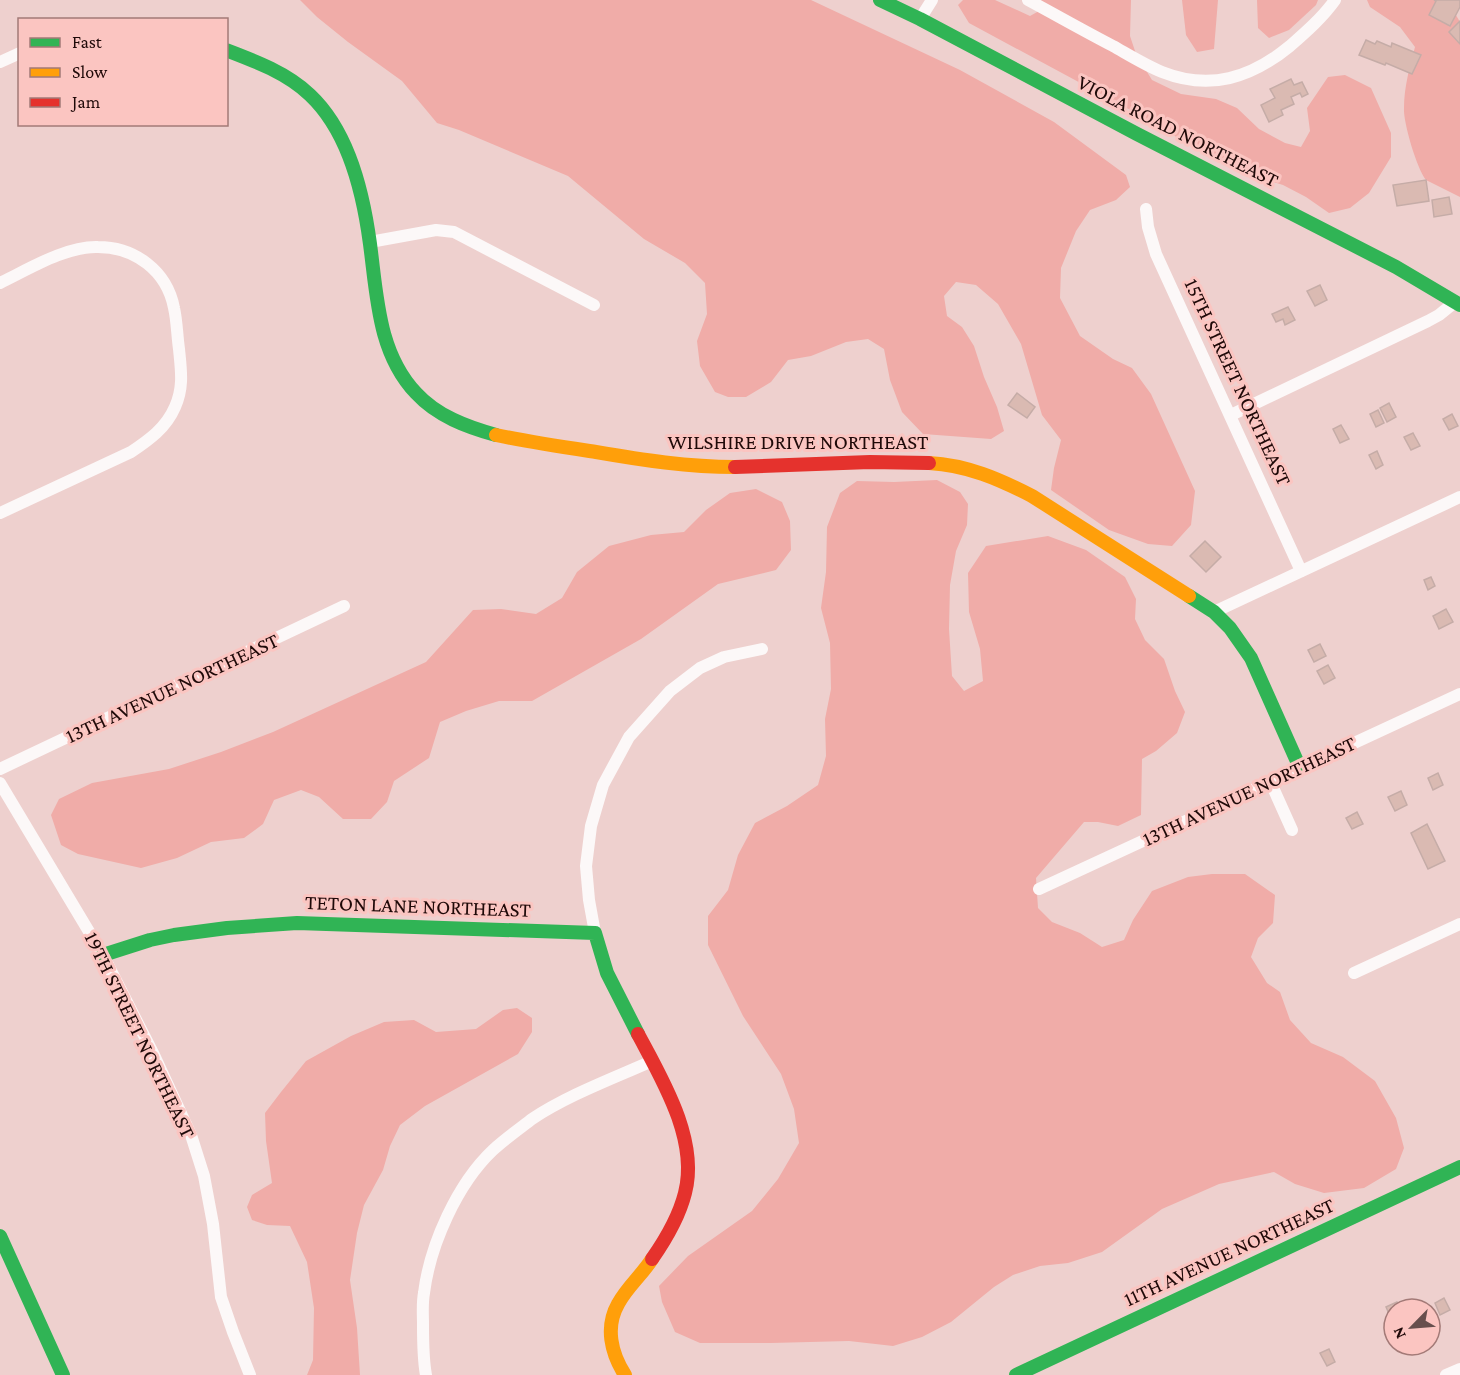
<svg xmlns="http://www.w3.org/2000/svg" width="1460" height="1375" font-family="'Crimson Pro',serif">
  <style>
    .green { fill: #f0aca8 }
    .building { fill: #dabab2; stroke: #c5aca7; stroke-width: 1.5 }
    .lines { fill: none; stroke-linecap: round; stroke-linejoin: round }
    .street { stroke: #fcf8f8; stroke-width: 12 }
    .fast { stroke: #30b455; stroke-width: 14 }
    .slow { stroke: #ff9f0a; stroke-width: 14 }
    .jam { stroke: #e5322d; stroke-width: 14 }
    .labels { text-anchor: middle; dominant-baseline: central; stroke-width: 6; stroke-linejoin: round; paint-order: stroke }
    .street-label { font-size: 21px; fill: #1f0908; stroke: #fbc5c1 }
  </style>
  <rect width="100%" height="100%" fill="#eed0ce"/>
  <g class="green">
    <path d="M300 0H811L960 70 1054 122 1126 175 1130 187 1116 200 1090 210 1076 231 1061 268 1060 298 1080 336 1113 359 1132 368 1151 394 1195 491 1191 525 1172 546 1148 544 1109 530 1051 490 1054 468 1061 440 1042 415 1021 344 998 304 976 285 956 282 944 296 947 316 962 327 974 346 984 377 997 407 1004 431 991 439 923 434 902 412 890 380 884 349 868 339 846 342 811 356 788 360 771 382 746 397H728L715 392 700 366 697 341 707 314 705 283 685 263 644 239 568 176 459 130 437 123 402 81 348 42 317 17Z"/>
    <path d="M963 0H995L1030 16 1046 7 1038 0H1131L1130 36 1136 54 1152 80 1181 94 1216 99 1237 108 1259 129 1285 143 1301 147 1310 131 1307 108 1328 77 1345 75 1371 88 1391 133V157L1369 193 1350 208 1329 213 1306 197 1283 185 1251 175 1185 142 1125 107 969 23 958 5Z"/>
    <path d="M1182 0H1218L1214 49 1197 52 1186 35Z"/>
    <path d="M1257 0H1318L1316 5 1289 30 1269 38 1258 28Z"/>
    <path d="M1367 0H1447L1460 22V197L1426 180C1417 169 1403 122 1404 108 1404 87 1410 66 1415 47L1400 27 1370 7Z"/>
    <path d="M937 480 960 492 968 504 967 525 956 551 950 585 949 629 952 676 964 691 983 681 980 649 969 612 968 573 986 546 1048 536 1086 550 1125 577 1136 599 1135 619 1145 640 1164 659 1175 691 1185 712 1177 733 1156 751 1142 759 1141 815 1118 826 1098 822H1084L1036 878 1038 908 1052 922 1080 933 1102 947 1124 940 1133 920 1152 891 1188 877 1212 874H1245L1275 895 1273 923 1258 938 1251 957 1267 983 1280 992 1290 1020 1311 1043 1343 1057 1375 1081 1396 1118 1404 1148 1396 1169 1364 1188 1324 1193 1295 1184 1274 1172 1219 1184 1162 1209 1102 1252 1068 1263 1040 1266 1013 1275 994 1287 951 1322 922 1337 893 1346 849 1341 771 1343H700L675 1332 662 1302 659 1286 688 1256 752 1211 778 1179 799 1143 794 1109 781 1074 743 1016 708 945V916L728 890 738 855 755 823 787 806 818 785 826 756 825 719 831 689 830 643 821 608 826 572 827 527 840 493 857 481 894 482Z"/>
    <path d="M756 489 782 502 790 521 791 550 776 570 718 584 641 639 532 701H499L466 711 440 722 429 758 394 781 387 802 371 819H343L319 797 301 790 274 800 263 824 244 838 211 842 177 858 141 868 78 854 61 845 51 815 59 799 92 783 169 769 221 752 273 732 426 662 473 610 501 609 536 614 562 598 577 572 609 546 651 535 684 532 706 510 730 493Z"/>
    <path d="M517 1008 532 1018V1032L518 1054 425 1106 400 1125 390 1146 383 1170 364 1205 357 1233 350 1280 357 1328 360 1375H307L313 1360 314 1308 307 1262 290 1226 267 1225 252 1220 247 1207 252 1195 272 1183 266 1141 265 1113 281 1092 306 1061 351 1036 384 1022 414 1020 436 1032 476 1029 503 1010Z"/>
  </g>
  <g class="building">
    <path d="M1434 0H1460V7L1450 26 1429 15 1436 1Z"/>
    <path d="M1460 21V44L1449 32Z"/>
    <path d="M1366 40 1375 44 1377 41 1391 47 1392 43 1421 55 1412 74 1386 63 1385 65 1359 55Z"/>
    <path d="M1291 79 1294 85 1302 82 1308 94 1302 97 1300 93 1291 97 1294 104 1281 110 1283 115 1269 122 1261 105 1275 98 1270 89Z"/>
    <path d="M1426 180 1429 201 1397 206 1393 185Z"/>
    <path d="M1449 197 1452 214 1434 217 1432 200Z"/>
    <path d="M1320 285 1327 300 1315 306 1307 291Z"/>
    <path d="M1288 307 1295 320 1285 325 1283 319 1276 322 1272 314Z"/>
    <path d="M1017 393 1035 407 1027 418 1008 405Z"/>
    <path d="M1389 403 1396 417 1387 422 1380 408Z"/>
    <path d="M1378 410 1384 423 1376 427 1370 414Z"/>
    <path d="M1452 414 1458 426 1449 430 1443 419Z"/>
    <path d="M1341 425 1349 439 1340 443 1333 429Z"/>
    <path d="M1413 433 1420 446 1411 450 1404 437Z"/>
    <path d="M1377 451 1383 465 1376 469 1369 455Z"/>
    <path d="M1205 541 1221 557 1206 572 1190 556Z"/>
    <path d="M1431 577 1435 586 1428 590 1424 580Z"/>
    <path d="M1446 609 1453 622 1439 629 1433 616Z"/>
    <path d="M1320 644 1326 656 1314 662 1308 650Z"/>
    <path d="M1328 665 1335 678 1324 684 1317 671Z"/>
    <path d="M1438 773 1443 785 1433 790 1428 778Z"/>
    <path d="M1401 791 1407 805 1395 811 1388 797Z"/>
    <path d="M1357 812 1363 824 1352 829 1346 818Z"/>
    <path d="M1427 824 1445 861 1428 869 1411 833Z"/>
    <path d="M1444 1298 1450 1310 1440 1315 1435 1303Z"/>
    <path d="M1397 1302 1401 1309H1394L1393 1323 1386 1307Z"/>
    <path d="M1329 1349 1335 1362 1327 1366 1320 1353Z"/>
  </g>
  <g class="lines">
    <g class="street">
      <path d="M1028 0C1056 15 1084 31 1113 46 1129 55 1145 65 1162 72 1210 91 1251 78 1290 46 1306 32 1323 17 1335 0"/>
      <path d="M920 19 932 0"/>
      <path d="M0 62 20 53"/>
      <path d="M1146 209 1148 227 1156 254 1301 571"/>
      <path d="M370 242 436 230 454 232 594 305"/>
      <path d="M0 283C29 269 66 246 98 247 135 247 167 271 174 308 177 321 177 335 179 349 181 370 184 387 175 407 166 428 149 440 131 452L0 513"/>
      <path d="M1231 415 1428 321 1439 315 1455 302"/>
      <path d="M1214 612 1460 497"/>
      <path d="M0 769 344 606"/>
      <path d="M1270 781 1292 830"/>
      <path d="M0 783 103 955 154 1055 191 1135 204 1176 213 1224 221 1297 233 1332 250 1375"/>
      <path d="M1039 889 1460 694"/>
      <path d="M595 933 589 900 586 866 591 826 603 785 629 737 670 691 700 668 724 657 762 649"/>
      <path d="M1354 973 1460 924"/>
      <path d="M426 1375C423 1359 423 1341 423 1325 423 1314 422 1303 424 1293 430 1245 457 1184 493 1150 505 1139 519 1129 532 1119 568 1095 612 1079 652 1061"/>
      <path d="M1446 1375 1460 1369"/>
    </g>
    <g class="fast">
      <path d="M880 0 920 19 1137 134 1396 267 1460 305"/>
      <path d="M226 50C255 61 287 73 310 95 328 112 340 133 349 156 360 184 366 214 370 244 377 296 378 353 416 393 437 416 467 427 496 435"/>
      <path d="M1189 596 1214 612 1230 628 1251 658 1300 768"/>
      <path d="M103 955 150 940 174 935 227 928 297 923 595 933 607 973 638 1034"/>
      <path d="M0 1236 63 1375"/>
      <path d="M1016 1375 1460 1167"/>
    </g>
    <g class="slow">
      <path d="M496 435C529 442 563 447 596 452 642 460 688 467 735 467"/>
      <path d="M929 463C967 465 999 479 1032 496L1189 596"/>
      <path d="M625 1375C611 1353 605 1327 618 1304 627 1287 642 1275 652 1259"/>
    </g>
    <g class="jam">
      <path d="M735 467 870 462 929 463"/>
      <path d="M638 1034C662 1079 699 1140 685 1193 679 1217 666 1239 652 1259"/>
    </g>
  </g>
  <g class="labels">
    <g class="street-label">
      <text transform="translate(1178 131) rotate(27)">VIOLA ROAD NORTHEAST</text>
      <text transform="translate(1238 382) rotate(65)">15TH STREET NORTHEAST</text>
      <text x="798" y="442">WILSHIRE DRIVE NORTHEAST</text>
      <text transform="translate(172 688) rotate(-25)">13TH AVENUE NORTHEAST</text>
      <text transform="translate(1249 791) rotate(-25)">13TH AVENUE NORTHEAST</text>
      <text transform="translate(418 906) rotate(2)">TETON LANE NORTHEAST</text>
      <text transform="translate(140 1035) rotate(64)">19TH STREET NORTHEAST</text>
      <text transform="translate(1229 1252) rotate(-25)">11TH AVENUE NORTHEAST</text>
    </g>
  </g>
  <rect x="18" y="18" width="210" height="108" fill="#fbc5c1" stroke="#a37a77" stroke-width="1.5"/>
  <rect x="30" y="38" width="30" height="9" fill="#30b455" stroke="#a37a77" stroke-width="1.5"/>
  <text x="72" y="48" font-size="18" fill="#1f0908">Fast</text>
  <rect x="30" y="68" width="30" height="9" fill="#ff9f0a" stroke="#a37a77" stroke-width="1.5"/>
  <text x="72" y="78" font-size="18" fill="#1f0908">Slow</text>
  <rect x="30" y="98" width="30" height="9" fill="#e5322d" stroke="#a37a77" stroke-width="1.5"/>
  <text x="72" y="108" font-size="18" fill="#1f0908">Jam</text>
  <g transform="translate(1412 1327) rotate(245)"><circle r="28" fill="#fbc5c1" stroke="#a37a77" stroke-width="1.5"/>
  <path d="M0-4.5L10 22L0 15L-10 22Z" fill="#674f4d"/>
  <text y="-9" font-size="16" font-weight="bold" text-anchor="middle" fill="#1f0908">N</text>
  </g>
</svg>
